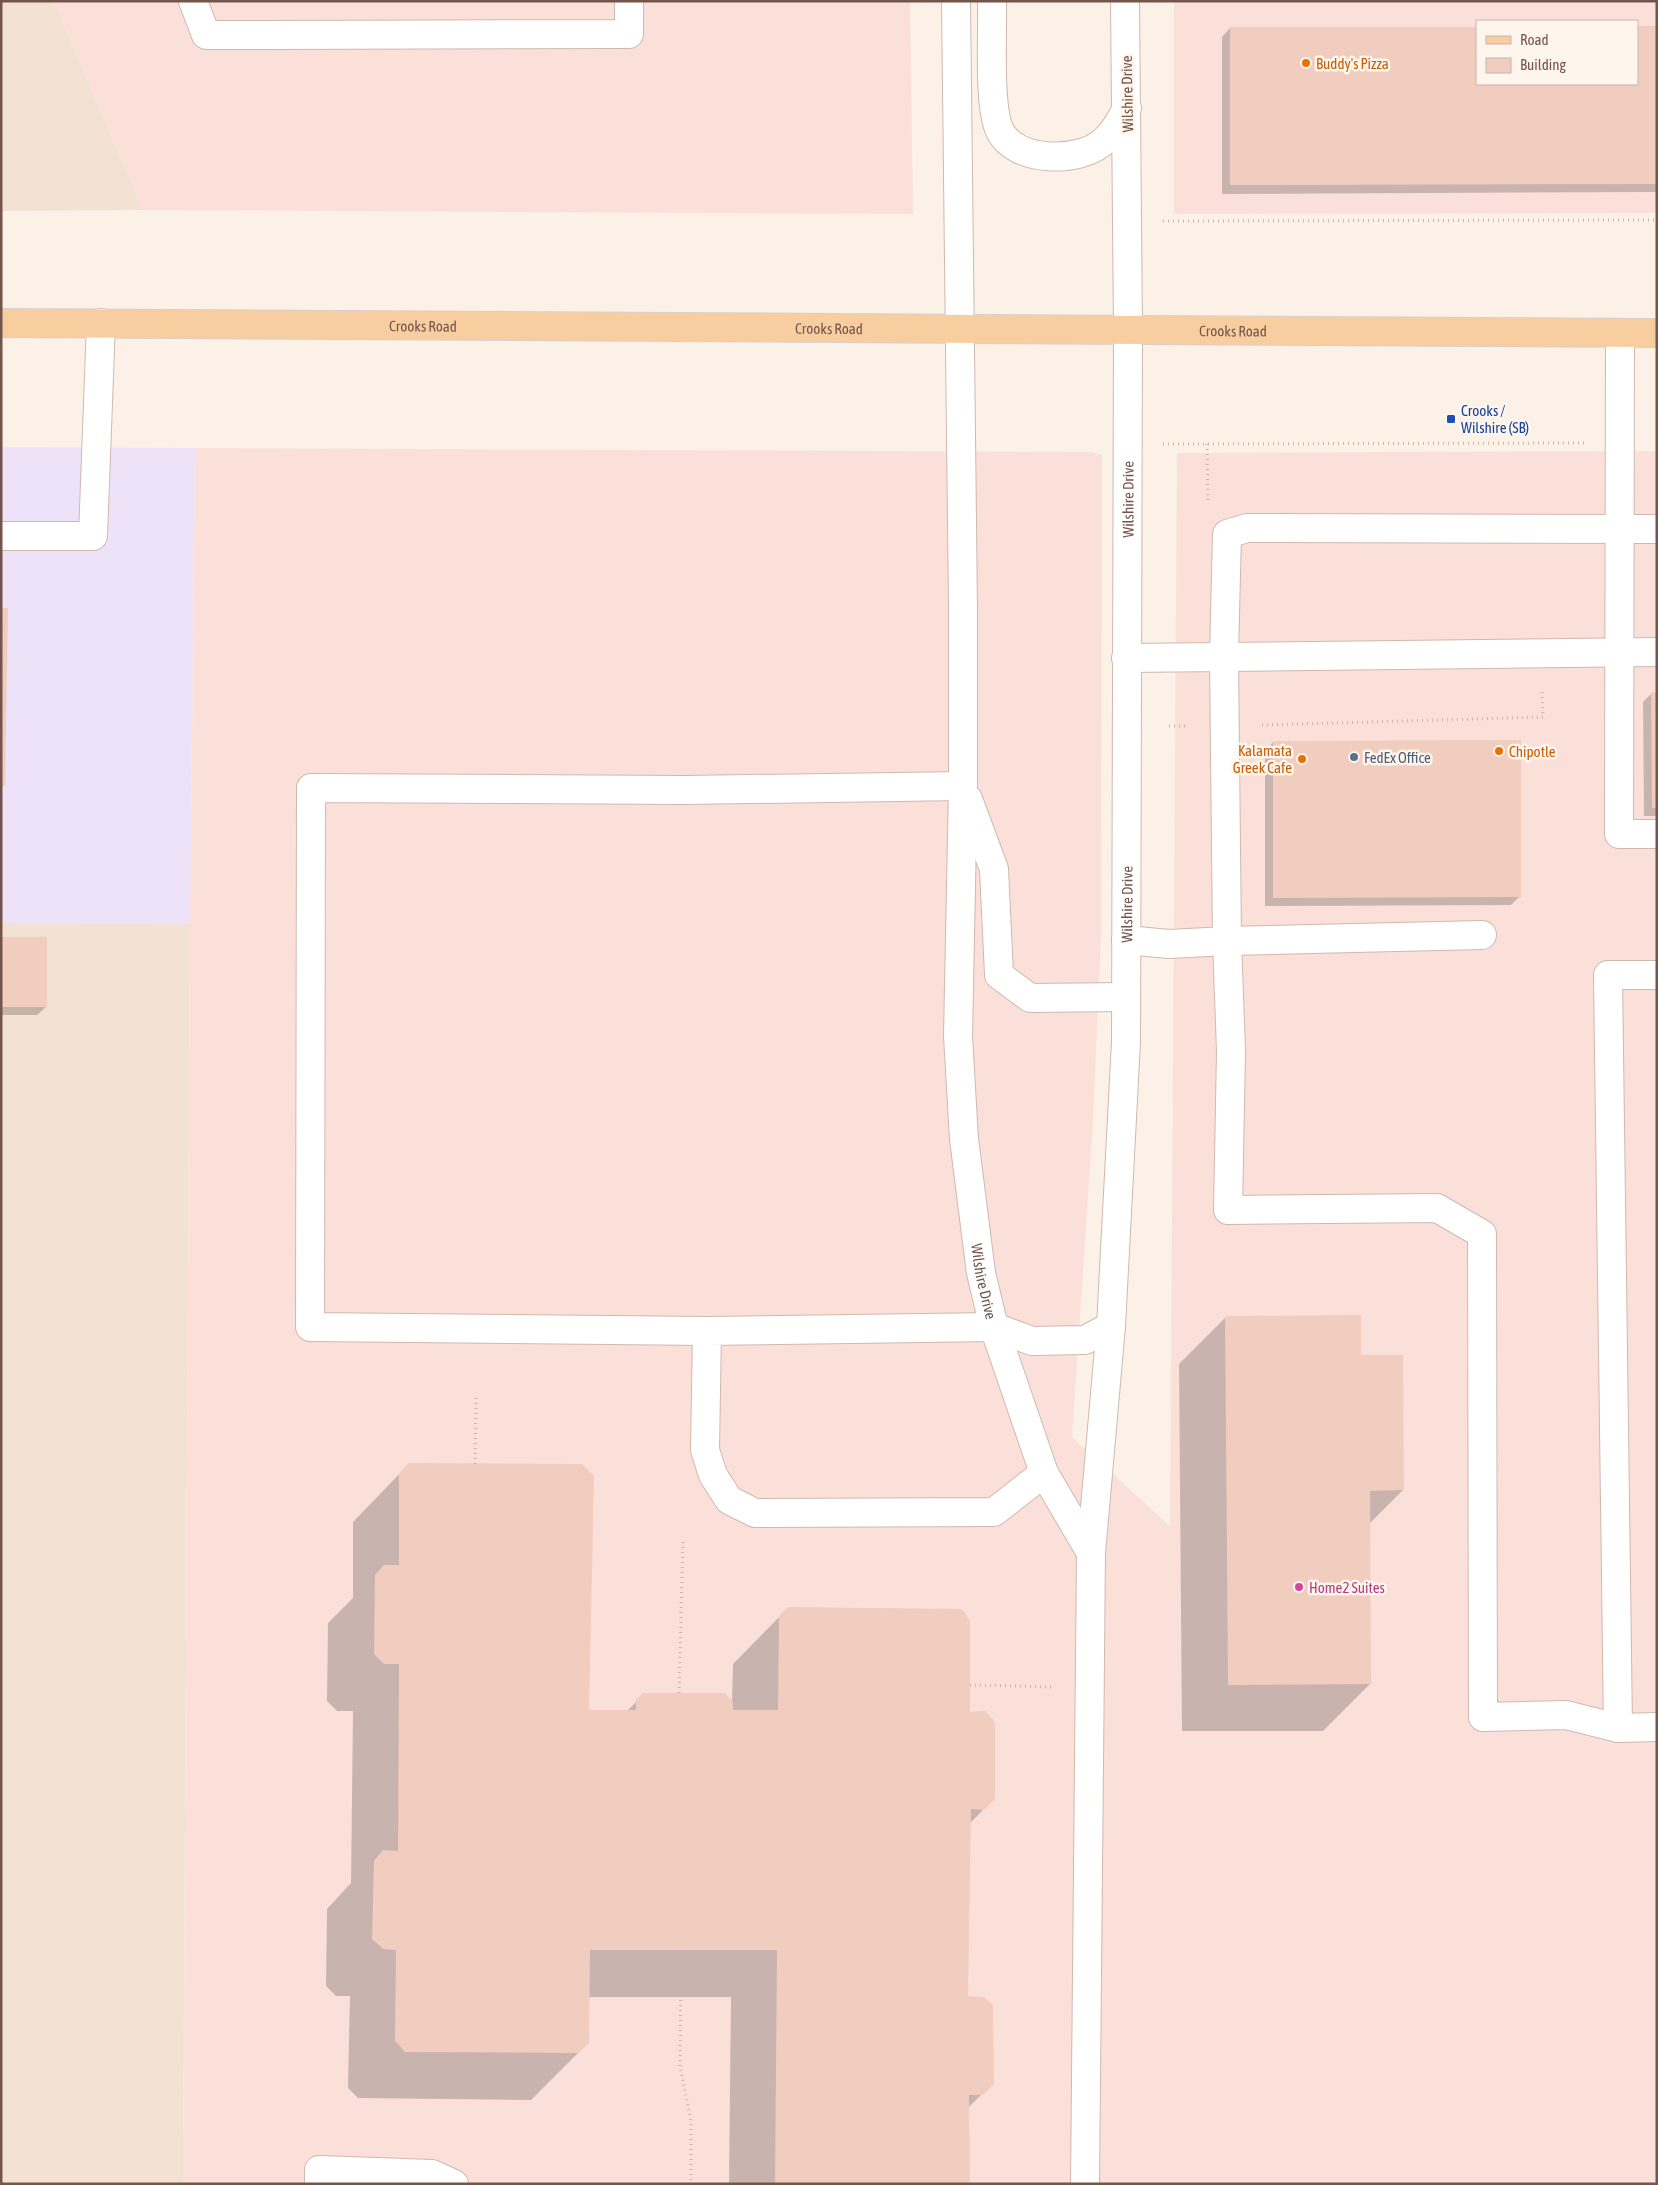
<svg xmlns="http://www.w3.org/2000/svg" width="1658" height="2185" font-family="'Asap Condensed',sans-serif">
  <style>
    .residential { fill: #f3e2d4 }
    .commercial { fill: #fbe0da; fill-rule: evenodd }
    .education { fill: #eee2f8 }
    .shadow { fill: #0003 }
    .building { fill: #f0cdbe }
    .lines { fill: none; stroke-linecap: round; stroke-linejoin: round }
    .minor-casing { stroke: #cfb9af; stroke-width: 30 }
    .major-casing { stroke: #d8cfcd; stroke-width: 30 }
    .path { stroke: #d5b0a1; stroke-width: 3; stroke-dasharray: 1 4; stroke-linecap: butt }
    .minor { stroke: #fff; stroke-width: 28 }
    .major { stroke: #f8cea1; stroke-width: 28 }
    .food-dot { fill: #e8710a; stroke: #fef5ec; stroke-width: 2 }
    .transit-dot { fill: #1a4fb4; stroke: #fef5ec; stroke-width: 2 }
    .service-dot { fill: #5c6f8a; stroke: #fef5ec; stroke-width: 2 }
    .hotel-dot { fill: #d1479c; stroke: #fef5ec; stroke-width: 2 }
    .labels { text-anchor: middle; dominant-baseline: central; stroke-width: 5; stroke-linejoin: round; paint-order: stroke }
    .food-label { font-size: 15px; fill: #c56008; stroke: #fef5ec; text-anchor: start }
    .street-label { font-size: 15px; fill: #74554b; stroke: #fef5ec }
    .transit-label { font-size: 15px; fill: #164399; stroke: #fef5ec; text-anchor: start }
    .service-label { font-size: 15px; fill: #4e5e75; stroke: #fef5ec; text-anchor: start }
    .hotel-label { font-size: 15px; fill: #b23c85; stroke: #fef5ec; text-anchor: start }
  </style>
  <rect width="100%" height="100%" fill="#fbf1e6"/>
  <g class="residential">
    <path d="M1 1H54L143 210 1 211Z"/>
    <path d="M1 923 190 924 183 2184H1Z"/>
  </g>
  <g class="commercial">
    <path d="M54 1H910L913 214 143 210Z"/>
    <path d="M1174 1H1657V213L1174 214ZM1477 21H1637V84H1477Z"/>
    <path d="M195 448 1091 452 1102 455 1101 935 1093 1121 1072 1437 1170 1526 1177 453 1657 451V2184H183L190 924Z"/>
  </g>
  <path class="education" d="M1 447 195 448 190 924 1 923Z"/>
  <g class="shadow">
    <path d="M1637 27H1657V192L1222 194V37L1230 28 1477 84H1637Z"/>
    <path d="M1652 693H1657V816H1644L1643 702Z"/>
    <path d="M1273 742 1520 896 1511 905 1265 906V751Z"/>
    <path d="M1 939 46 1007 37 1015H1Z"/>
    <path d="M1226 1317 1360 1356 1403 1490 1369 1524 1370 1684 1323 1731H1182L1179 1364Z"/>
    <path d="M408 1465 588 1712H626L644 1694 732 1702 733 1664 788 1608 969 1713 983 1810 970 1823 967 1997 993 2083 968 2108V2184H729L731 1997H588V2043L531 2100 358 2098 348 2088 350 1996H336L326 1986 327 1909 351 1883 353 1711H337L327 1701 328 1623 353 1598V1522Z"/>
  </g>
  <g class="building">
    <path d="M1637 26H1657V184L1230 185V27H1477V84H1637Z"/>
    <path d="M1 608H8L5 786H1Z"/>
    <path d="M1651 692H1657V808H1652Z"/>
    <path d="M1521 740V897L1273 898V741Z"/>
    <rect x="1" y="937" width="46" height="70"/>
    <path d="M1361 1315V1355H1403L1404 1490 1370 1491 1371 1684 1228 1685 1225 1316Z"/>
    <path d="M408 1463 582 1464 594 1476 589 1710H636V1700L643 1693H725L733 1702V1710H778L779 1616 788 1607 962 1609 970 1621V1712L985 1711 995 1722V1799L984 1810 971 1809 968 1996 984 1997 993 2005 994 2084 983 2095H969L970 2184H775L777 1950H590L589 2043 579 2053 405 2052 395 2041 396 1950 383 1949 372 1939 374 1861 383 1850 398 1851 399 1664H384L374 1654 375 1575 384 1565H399V1474Z"/>
  </g>
  <g class="lines">
    <g class="minor-casing">
      <g id="minor">
        <path d="M193 1 206 35H266L629 34V1"/>
        <path id="s1" d="M956 1 963 608V786L958 1036 964 1139 981 1273 994 1327 1044 1473 1091 1553"/>
        <path d="M992 1C993 30 988 108 1000 131 1016 163 1079 163 1103 142 1114 133 1121 120 1127 108"/>
        <path d="M1620 333 1619 834H1657"/>
        <path d="M1657 529 1247 528 1227 534 1224 657 1657 652"/>
        <path d="M1 536H93L101 323"/>
        <path d="M1126 658 1224 657 1227 941 1231 1051 1228 1210 1437 1208 1482 1234 1483 1717 1566 1715 1618 1728"/>
        <path d="M968 799 994 869 999 975 1030 998 1126 997"/>
        <path d="M1126 940 1169 944 1227 941 1482 935"/>
        <path d="M1657 975H1608L1618 1728 1657 1727"/>
        <path d="M707 1331 310 1327 311 788 686 790 963 786"/>
        <path d="M1044 1473 994 1512 755 1513 729 1500 713 1475 705 1450 707 1331 994 1327 1032 1341 1085 1340 1111 1326"/>
        <path d="M319 2184V2170L432 2174 454 2184"/>
        <path id="s2" d="M1085 2184 1091 1553 1111 1326 1126 1042 1128 330 1125 1"/>
      </g>
    </g>
    <g class="major-casing">
      <g id="major">
        <path id="s3" d="M1 323 1657 333"/>
      </g>
    </g>
    <g class="path">
      <path d="M1163 221 1657 220"/>
      <path d="M1163 444 1584 443"/>
      <path d="M1207 444 1208 503"/>
      <path d="M1262 725 1543 717 1542 691"/>
      <path d="M1169 726H1188"/>
      <path d="M475 1464 476 1396"/>
      <path d="M970 1685 1054 1687"/>
      <path d="M679 1693 683 1539"/>
      <path d="M681 1950 680 2066 691 2121V2184"/>
    </g>
    <use href="#minor" class="minor"/>
    <use href="#major" class="major"/>
  </g>
  <g class="food-dot">
    <circle cx="1306" cy="63" r="5"/>
    <circle cx="1499" cy="751" r="5"/>
    <circle cx="1302" cy="759" r="5"/>
  </g>
  <rect class="transit-dot" x="1446" y="414" width="10" height="10" rx="2.5"/>
  <circle class="service-dot" cx="1354" cy="757" r="5"/>
  <circle class="hotel-dot" cx="1299" cy="1587" r="5"/>
  <g class="labels">
    <g class="food-label">
      <text x="1316" y="63">Buddy's Pizza</text>
      <text x="1292" y="750" text-anchor="end">Kalamata<tspan x="1292" dy="17">Greek Cafe</tspan></text>
      <text x="1509" y="751">Chipotle</text>
    </g>
    <g class="street-label">
      <text transform="translate(1127 94) rotate(-91)">Wilshire Drive</text>
      <text stroke="none"><textPath href="#s3" startOffset="422">Crooks Road</textPath></text>
      <text stroke="none"><textPath href="#s3" startOffset="828">Crooks Road</textPath></text>
      <text stroke="none"><textPath href="#s3" startOffset="1232">Crooks Road</textPath></text>
      <text stroke="none"><textPath href="#s2" startOffset="1686">Wilshire Drive</textPath></text>
      <text stroke="none"><textPath href="#s2" startOffset="1281">Wilshire Drive</textPath></text>
      <text stroke="none"><textPath href="#s1" startOffset="1282">Wilshire Drive</textPath></text>
    </g>
    <g class="transit-label">
      <text x="1461" y="410">Crooks /<tspan x="1461" dy="17">Wilshire (SB)</tspan></text>
    </g>
    <g class="service-label">
      <text x="1364" y="757">FedEx Office</text>
    </g>
    <g class="hotel-label">
      <text x="1309" y="1587">Home2 Suites</text>
    </g>
  </g>
  <rect width="1658" height="2185" fill="none" stroke="#74554b" stroke-width="5"/>
  <rect x="1476" y="20" width="162" height="65" fill="#fef5ec" stroke="#c7b5ac"/>
  <rect x="1486" y="36" width="25" height="8" fill="#f8cea1" stroke="#c7b5ac"/>
  <text x="1520" y="45" font-size="15" fill="#74554b">Road</text>
  <rect x="1486" y="58" width="25" height="15" fill="#f0cdbe" stroke="#c7b5ac"/>
  <text x="1520" y="70" font-size="15" fill="#74554b">Building</text>
</svg>
